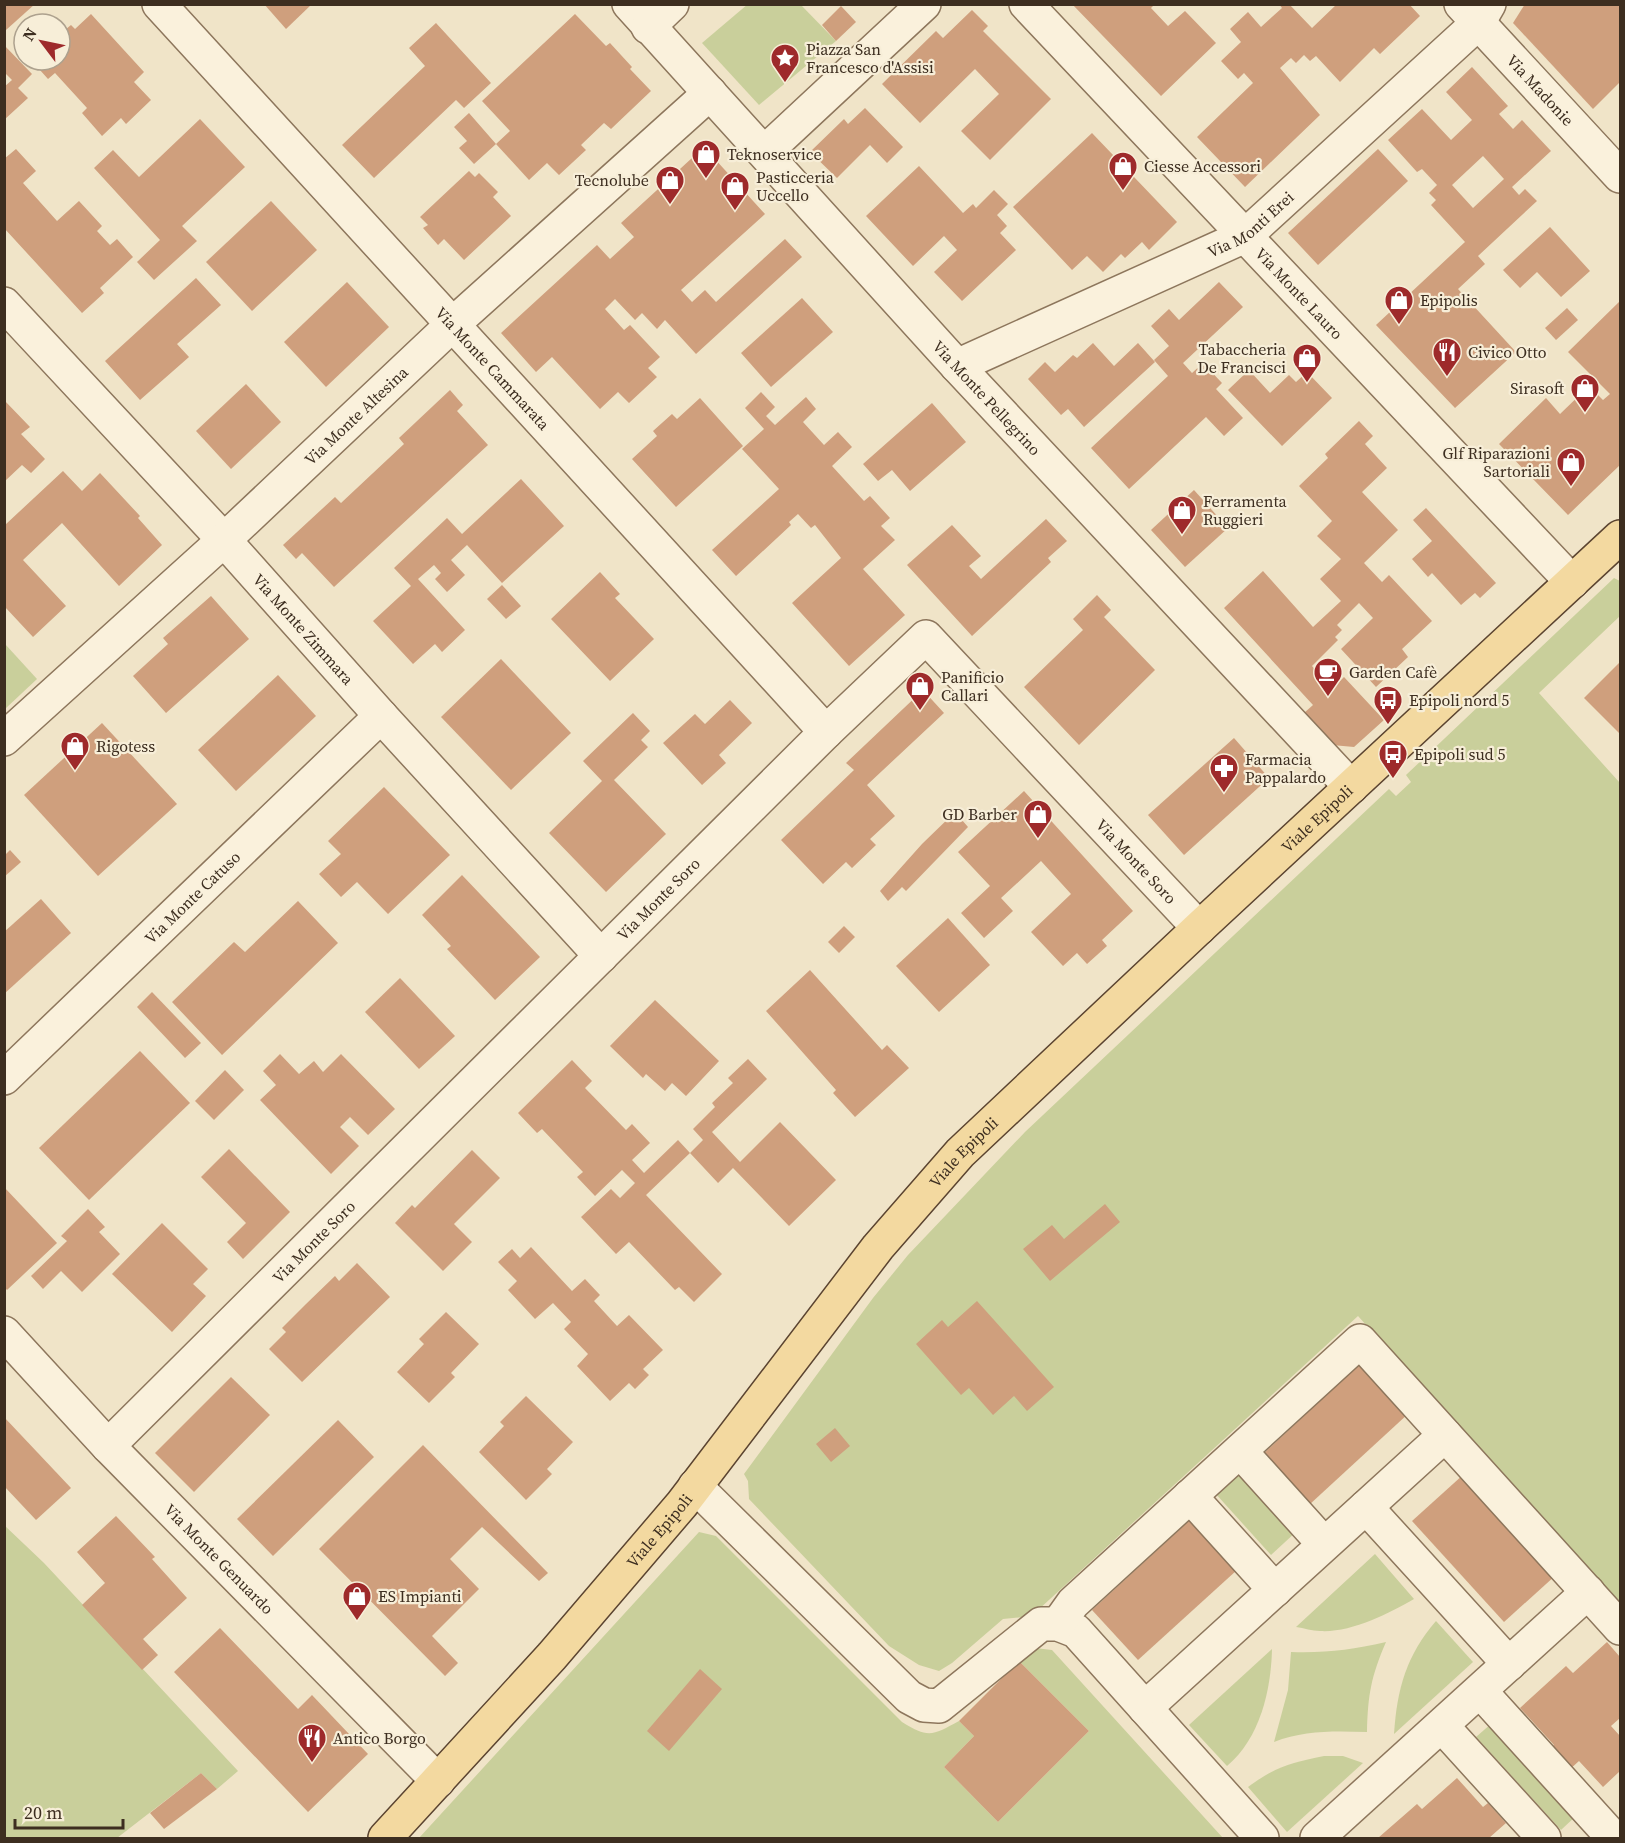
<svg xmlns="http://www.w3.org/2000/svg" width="1625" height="1843" font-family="'Source Serif 4',serif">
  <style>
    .green { fill: #c9cf9b }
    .building { fill: #cf9f7d; fill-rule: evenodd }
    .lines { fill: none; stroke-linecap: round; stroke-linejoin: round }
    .minor-casing { stroke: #8d765c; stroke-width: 36 }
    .major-casing { stroke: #5b4430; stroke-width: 36 }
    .minor { stroke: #faf1dc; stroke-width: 33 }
    .major { stroke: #f3d9a0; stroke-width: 33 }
    .labels { text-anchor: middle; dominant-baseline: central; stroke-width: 4.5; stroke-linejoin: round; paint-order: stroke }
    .poi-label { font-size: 16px; fill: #3d2e20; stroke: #f7eed8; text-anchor: start }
    .street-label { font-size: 16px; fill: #3d2e20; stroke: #f7eed8 }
  </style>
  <rect width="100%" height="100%" fill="#f0e4c8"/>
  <g class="green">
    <path d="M748 4 801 5 836 41 759 105 702 43Z"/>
    <path d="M1614 578 1620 581V616L1539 693 1620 783V1606L1358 1316 1037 1611 1024 1617 1003 1619 952 1663 939 1671 919 1665 889 1646 749 1499 748 1481 744 1474 873 1298 908 1255 1025 1132 1389 789 1396 796 1411 782 1406 775Z"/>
    <path d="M5 644 37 679 5 709Z"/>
    <path d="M1242 1469 1297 1531 1271 1555 1215 1493Z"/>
    <path d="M4 1525 44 1563 238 1771 217 1789 201 1773 117 1838H5Z"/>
    <path d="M699 1532 716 1536 902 1722C929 1739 933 1735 959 1721L974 1736 944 1767 998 1822 1089 1731 1019 1661 1035 1648 1052 1650 1223 1838H419Z"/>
    <path d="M1375 1554 1414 1599C1388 1614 1350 1633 1320 1631 1312 1631 1304 1628 1296 1627Z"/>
    <path d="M1436 1621 1473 1662 1394 1734C1397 1689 1406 1656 1436 1621Z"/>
    <path d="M1386 1642C1371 1677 1368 1694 1367 1732 1335 1731 1304 1730 1274 1742L1288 1690 1291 1652C1327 1653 1351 1650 1386 1642Z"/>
    <path d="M1272 1649C1271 1691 1260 1738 1227 1766L1189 1725Z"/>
    <path d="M1492 1723 1577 1815 1561 1830 1476 1737Z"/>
    <path d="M1324 1756H1343L1363 1763 1287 1832 1248 1787C1275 1767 1290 1763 1324 1756Z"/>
  </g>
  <g class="building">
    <path d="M4 4H35L6 30Z"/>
    <path d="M264 4H312L286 29Z"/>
    <path d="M1072 4H1155L1151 8 1168 26 1185 11 1216 43 1161 96Z"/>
    <path d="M1279 4H1289L1312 28 1337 4H1409L1420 16 1380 54 1374 48 1340 82 1316 56 1310 61 1304 55 1296 63 1291 58 1280 68 1320 115 1245 187 1197 137 1253 83 1244 73 1238 79 1221 61 1241 42 1230 29 1248 12 1261 27 1282 8Z"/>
    <path d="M1525 4H1620V82L1593 109 1513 23Z"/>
    <path d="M841 6 856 22 836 41 822 25Z"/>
    <path d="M972 10 988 26 983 31 1051 99 990 160 961 131 999 94 975 69 920 123 882 84 936 31 943 38Z"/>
    <path d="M91 14 144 72 134 82 151 100 126 124 121 118 102 136 82 113 87 108 55 73 48 79 31 60H60V34L71 25 75 29Z"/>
    <path d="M575 14 606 46 610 43 632 67 630 69 651 91 611 129 604 123 581 145 586 150 559 175 547 163 529 180 496 144 510 131 482 101Z"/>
    <path d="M436 23 491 83 464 108 456 100 374 178 342 145 425 66 409 48Z"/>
    <path d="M4 45 32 74 18 88 28 98 4 120V87L12 80 4 72Z"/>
    <path d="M1472 67 1508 106 1499 114 1513 129 1522 120 1551 151 1512 187 1519 195 1525 189 1537 201 1478 256 1485 264 1458 289 1516 352 1455 408 1376 325 1465 242 1431 205 1436 200 1429 193 1437 185 1422 169 1417 172 1388 140 1422 109 1451 140 1472 120 1446 92ZM1483 156 1504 179 1473 208 1452 185Z"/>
    <path d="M865 108 903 147 887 163 870 145 837 178 810 152 844 119 848 124Z"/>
    <path d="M469 113 496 144 474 164 459 148 467 141 454 127Z"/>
    <path d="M200 119 245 167 182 226 197 241 154 280 137 262 160 240 94 168 113 150 139 177Z"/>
    <path d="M1092 133 1177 222 1149 250 1142 242 1125 258 1121 254 1103 272 1087 256 1072 270 1013 207Z"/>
    <path d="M704 147 765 214 681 290 692 302 705 290 716 302 785 239 802 257 696 354 665 320 657 329 642 313 635 320 615 299 605 309 624 330 630 325 660 357 648 368 657 377 629 403 618 392 600 409 552 357 536 372 501 333 597 245 610 259 634 237 621 223Z"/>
    <path d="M16 149 36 171 23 183 57 221 79 201 102 226 97 231 110 245 117 239 133 257 100 288 104 293 82 313 4 228V159Z"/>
    <path d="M1378 149 1408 181 1318 265 1288 233Z"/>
    <path d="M919 166 963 213 973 204 976 208 994 190 1008 204 997 215 1007 226 1000 233 1016 250 962 301 934 272 957 250 944 236 913 266 866 216Z"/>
    <path d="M469 171 475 177 479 173 498 192 493 197 511 216 464 260 444 239 438 245 423 228 428 225 420 217Z"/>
    <path d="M271 201 317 250 252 311 206 262Z"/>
    <path d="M1550 227 1590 271 1561 297 1537 272 1520 288 1503 270Z"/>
    <path d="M196 278 221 305 177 344 189 357 140 400 105 361Z"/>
    <path d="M347 282 389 327 326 387 284 342Z"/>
    <path d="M1219 282 1243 307 1183 363 1192 373 1203 363 1222 383 1216 389 1243 418 1224 436 1206 417 1129 489 1091 448 1168 376 1154 360 1169 346 1151 326 1169 309 1179 320Z"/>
    <path d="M802 298 833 332 771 387 741 353Z"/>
    <path d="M1620 301V465L1568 515 1499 444 1546 398 1560 414 1589 386 1603 400 1610 394 1568 352Z"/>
    <path d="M1567 308 1578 320 1556 340 1545 328Z"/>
    <path d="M1093 343 1114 366 1138 343 1155 362 1084 427 1068 409 1061 415 1028 379 1045 362 1055 372 1073 355 1077 358Z"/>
    <path d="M1249 370 1270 393 1289 375 1296 382 1307 372 1332 398 1282 446 1228 390Z"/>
    <path d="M246 384 281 422 231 469 196 431Z"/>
    <path d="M450 390 463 405 457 411 488 445 334 587 302 553 296 559 283 545 335 497 341 503 404 444 399 438Z"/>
    <path d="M761 392 775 407 766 416 775 425 806 397 816 409 803 422 824 445 838 432 852 447 832 466 864 501 870 496 890 518 881 526 895 540 863 569 905 615 849 666 792 603 841 558 815 525 811 528 798 514 789 522 791 525 736 576 712 550 779 489 742 449 764 429 745 408Z"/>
    <path d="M700 398 743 446 676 507 632 459 657 436 653 431 672 414 677 419Z"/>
    <path d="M4 400 30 427 21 434 45 459 31 473 22 465 4 482Z"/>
    <path d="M932 403 966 442 910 491 892 470 878 481 863 464Z"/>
    <path d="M1359 421 1373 436 1365 444 1387 468 1362 492 1398 530 1364 563 1382 582 1389 575 1432 621 1402 649 1408 657 1376 687 1341 649 1373 618 1359 603 1337 625 1342 630 1335 637 1338 640 1312 666 1332 689 1344 677 1384 720 1354 747 1332 745 1304 713 1313 705 1224 608 1263 571 1313 627 1341 601 1320 579 1341 559 1317 536 1332 521 1299 486 1328 458 1325 454Z"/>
    <path d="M63 471 82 491 100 473 140 516 138 518 162 545 119 586 62 523 23 560 66 606 33 637 5 607V525Z"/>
    <path d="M521 479 564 526 502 583 467 545 451 560 465 575 447 592 435 579 441 573 434 565 418 579 465 630 442 652 435 644 413 664 373 621 411 586 394 568 447 518 462 534Z"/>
    <path d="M1194 490 1228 528 1185 567 1151 530Z"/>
    <path d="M1426 508 1496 583 1480 598 1475 593 1461 605 1432 573 1428 577 1412 559 1432 541 1413 520Z"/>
    <path d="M1046 519 1067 541 1048 558 1051 562 972 636 907 565 952 525 981 556 969 566 981 579Z"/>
    <path d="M600 572 620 594 615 598 654 639 610 681 551 619Z"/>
    <path d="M502 585 521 606 506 619 487 599Z"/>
    <path d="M1097 595 1111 610 1104 617 1155 670 1079 745 1024 687 1083 630 1073 619Z"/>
    <path d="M211 596 249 639 166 713 133 676 168 644 163 638Z"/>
    <path d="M501 659 571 733 511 790 441 717Z"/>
    <path d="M1620 662V734L1584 698Z"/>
    <path d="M278 675 316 716 236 791 198 750Z"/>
    <path d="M923 690 944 713 867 785 895 816 870 839 876 845 852 868 846 862 823 884 781 840 854 770 846 763Z"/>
    <path d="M730 700 752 723 719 755 726 763 702 785 663 743 695 714 705 724Z"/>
    <path d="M633 713 650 731 641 740 648 747 614 780 666 834 606 892 549 833 602 781 583 761Z"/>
    <path d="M102 723 177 804 98 876 24 795Z"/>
    <path d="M1234 738 1269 778 1184 855 1148 815Z"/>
    <path d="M384 787 450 855 388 914 357 882 341 897 319 874 341 854 328 841Z"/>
    <path d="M1024 791 1133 911 1102 940 1107 946 1087 964 1077 953 1063 966 1031 932 1071 894 1041 861 1001 898 1013 911 984 938 961 913 990 886 958 852Z"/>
    <path d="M955 812 968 827 906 891 902 887 888 901 880 891 922 844Z"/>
    <path d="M10 850 21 862 4 877V856Z"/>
    <path d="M462 875 540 957 495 1000 447 949 451 946 422 915Z"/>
    <path d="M41 899 71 933 4 994V932Z"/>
    <path d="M298 901 338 943 222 1055 172 1002 234 942 245 952Z"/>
    <path d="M948 918 990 965 939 1012 896 966Z"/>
    <path d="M844 926 855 937 839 953 828 942Z"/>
    <path d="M810 970 882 1050 887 1045 909 1068 855 1117 833 1093 836 1090 766 1011Z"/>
    <path d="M400 978 455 1036 419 1069 365 1012Z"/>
    <path d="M152 992 201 1043 185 1058 137 1007Z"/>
    <path d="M655 1000 719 1061 686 1096 672 1083 665 1091 646 1074 643 1078 610 1046Z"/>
    <path d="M140 1051 190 1103 89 1200 39 1148Z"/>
    <path d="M280 1054 299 1074 314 1061 323 1072 341 1054 395 1109 368 1135 350 1117 340 1127 359 1146 331 1174 260 1100 276 1085 263 1071Z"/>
    <path d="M748 1059 767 1079 712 1132 740 1162 780 1122 836 1180 789 1226 733 1168 718 1183 690 1153 646 1195 722 1274 694 1302 679 1287 675 1290 629 1242 616 1254 581 1217 611 1189 620 1198 635 1183 622 1170 595 1196 577 1177 583 1172 542 1129 537 1133 518 1113 572 1060 592 1081 585 1088 626 1130 632 1124 650 1143 632 1160 644 1173 678 1140 690 1153 703 1140 693 1129 715 1107 712 1103 733 1083 728 1078Z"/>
    <path d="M225 1070 244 1090 214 1120 195 1101Z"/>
    <path d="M229 1149 290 1212 243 1259 227 1242 246 1223 201 1177Z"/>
    <path d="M472 1150 500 1178 454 1224 472 1242 443 1271 395 1223 412 1205 415 1208Z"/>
    <path d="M4 1187 57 1243 7 1290 4 1287Z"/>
    <path d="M1105 1204 1120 1222 1050 1281 1023 1249 1052 1225 1064 1239Z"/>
    <path d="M88 1209 105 1227 99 1232 120 1254 82 1292 61 1271 43 1289 31 1276 67 1241 61 1236Z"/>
    <path d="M162 1223 208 1269 193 1284 206 1296 172 1332 112 1274Z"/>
    <path d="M531 1247 572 1291 585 1279 600 1295 594 1301 617 1326 629 1315 663 1350 643 1369 649 1375 635 1389 629 1383 610 1401 577 1366 588 1354 564 1329 571 1322 553 1303 535 1319 508 1290 517 1281 498 1262 512 1249 520 1258Z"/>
    <path d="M357 1263 390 1297 302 1382 269 1349 286 1332 282 1328 306 1304 335 1276 339 1281Z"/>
    <path d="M977 1301 1054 1387 1027 1411 1014 1396 993 1415 969 1388 961 1395 916 1344 942 1320 948 1327Z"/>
    <path d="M446 1312 479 1344 451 1373 455 1377 429 1403 397 1372 424 1344 419 1339Z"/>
    <path d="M1362 1362 1409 1413 1309 1505 1262 1455Z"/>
    <path d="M231 1377 270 1415 194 1492 155 1453Z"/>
    <path d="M526 1396 573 1442 547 1469 552 1474 526 1500 479 1452 504 1426 500 1422Z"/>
    <path d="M4 1417 71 1488 36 1520 4 1486Z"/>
    <path d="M338 1420 374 1457 273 1556 237 1519Z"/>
    <path d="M835 1428 850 1446 831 1462 816 1444Z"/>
    <path d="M423 1445 548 1573 539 1581 482 1527 450 1559 479 1589 432 1636 458 1663 445 1676 319 1549Z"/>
    <path d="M1464 1474 1556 1575 1504 1622 1412 1521Z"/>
    <path d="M116 1516 155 1557 152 1559 187 1598 143 1639 158 1655 142 1670 82 1605 105 1583 77 1552Z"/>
    <path d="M1191 1519 1237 1570 1138 1660 1092 1610Z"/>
    <path d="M220 1628 298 1709 312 1695 368 1754 308 1812 174 1672Z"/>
    <path d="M1607 1642 1620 1657V1718L1611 1726 1620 1736V1771L1603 1787 1579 1761 1568 1771 1549 1750 1554 1745 1520 1708 1566 1666 1573 1673Z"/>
    <path d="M1019 1661 1089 1731 998 1822 944 1767 974 1736 959 1721Z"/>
    <path d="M700 1669 722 1689 669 1751 647 1731Z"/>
    <path d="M201 1773 217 1789 164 1829 150 1813Z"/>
    <path d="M1457 1778 1483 1807 1488 1803 1506 1823 1489 1838H1378L1417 1804 1422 1809Z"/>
  </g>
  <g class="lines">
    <g class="minor-casing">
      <g id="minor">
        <path id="s1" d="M159 4 826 732"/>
        <path id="s2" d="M629 4 957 366 1351 787"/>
        <path id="s3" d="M1026 4 1572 582"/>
        <path id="s4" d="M1461 4 1620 176"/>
        <path d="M648 27 672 4"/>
        <path d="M765 152 924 4"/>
        <path id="s5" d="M4 304 224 540 381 716 601 956"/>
        <path id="s6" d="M957 366 1245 236 1478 23 1489 4"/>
        <path id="s7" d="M4 739 224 540 453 324 710 93"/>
        <path id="s8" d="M4 1078 381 716"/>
        <path id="s9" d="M4 1333 108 1446 438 1781"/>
        <path id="s10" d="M108 1446 826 732 926 637 1199 928"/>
        <path d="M1240 1451 1324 1544"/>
        <path d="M695 1486 909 1697 924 1705 939 1706 1041 1624H1058L1076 1631 1262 1838"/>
        <path d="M1190 1496 1275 1590"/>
        <path d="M1366 1507 1509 1664"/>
        <path d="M1058 1624 1073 1603 1360 1341 1620 1628"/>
        <path d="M1480 1691 1607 1831"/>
        <path d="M1145 1708 1445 1435"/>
        <path d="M1442 1726 1544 1838"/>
        <path d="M1317 1838 1588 1592"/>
      </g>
    </g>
    <g class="major-casing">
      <g id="major">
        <path id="s11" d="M385 1838 552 1656 682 1504 878 1247 960 1153 1199 928 1620 537"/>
      </g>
    </g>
    <use href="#minor" class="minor"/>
    <use href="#major" class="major"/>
  </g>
  <defs>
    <g id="sight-pin" transform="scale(1.5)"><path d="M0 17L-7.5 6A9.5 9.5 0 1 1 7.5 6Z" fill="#9e2a2b" stroke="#f7eed8"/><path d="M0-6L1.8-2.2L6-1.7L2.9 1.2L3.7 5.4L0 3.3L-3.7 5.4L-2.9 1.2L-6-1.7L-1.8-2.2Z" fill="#fff"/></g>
    <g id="shop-pin" transform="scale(1.5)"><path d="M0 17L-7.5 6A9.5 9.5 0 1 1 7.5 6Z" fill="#9e2a2b" stroke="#f7eed8"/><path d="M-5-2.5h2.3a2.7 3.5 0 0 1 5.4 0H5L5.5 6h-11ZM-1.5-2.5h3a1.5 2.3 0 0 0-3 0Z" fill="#fff"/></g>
    <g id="restaurant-pin" transform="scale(1.5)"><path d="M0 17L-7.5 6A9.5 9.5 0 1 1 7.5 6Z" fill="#9e2a2b" stroke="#f7eed8"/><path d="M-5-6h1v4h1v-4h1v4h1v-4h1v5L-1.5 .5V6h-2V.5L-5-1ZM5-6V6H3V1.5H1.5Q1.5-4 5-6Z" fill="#fff"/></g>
    <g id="cafe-pin" transform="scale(1.5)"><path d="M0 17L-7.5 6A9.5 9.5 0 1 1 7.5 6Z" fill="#9e2a2b" stroke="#f7eed8"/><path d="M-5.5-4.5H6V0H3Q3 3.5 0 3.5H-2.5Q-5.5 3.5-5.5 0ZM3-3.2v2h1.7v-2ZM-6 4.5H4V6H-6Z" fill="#fff"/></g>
    <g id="bus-pin" transform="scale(1.5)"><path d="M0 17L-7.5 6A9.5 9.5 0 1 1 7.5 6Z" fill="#9e2a2b" stroke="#f7eed8"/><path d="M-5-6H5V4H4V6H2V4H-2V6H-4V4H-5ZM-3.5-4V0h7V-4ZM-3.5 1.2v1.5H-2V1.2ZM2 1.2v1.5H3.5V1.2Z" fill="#fff"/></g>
    <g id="pharmacy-pin" transform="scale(1.5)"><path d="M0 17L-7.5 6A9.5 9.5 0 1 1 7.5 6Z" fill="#9e2a2b" stroke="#f7eed8"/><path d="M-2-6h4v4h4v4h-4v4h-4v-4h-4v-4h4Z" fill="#fff"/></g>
  </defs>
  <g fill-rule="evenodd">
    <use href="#sight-pin" x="785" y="58"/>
    <use href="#shop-pin" x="706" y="154"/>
    <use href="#shop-pin" x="1123" y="166"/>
    <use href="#shop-pin" x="670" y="180"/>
    <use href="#shop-pin" x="735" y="186"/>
    <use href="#shop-pin" x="1399" y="300"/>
    <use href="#restaurant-pin" x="1447" y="352"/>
    <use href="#shop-pin" x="1307" y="358"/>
    <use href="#shop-pin" x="1585" y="388"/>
    <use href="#shop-pin" x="1571" y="462"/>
    <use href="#shop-pin" x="1182" y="510"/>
    <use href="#cafe-pin" x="1328" y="672"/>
    <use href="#shop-pin" x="920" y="686"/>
    <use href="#bus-pin" x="1388" y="700"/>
    <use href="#shop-pin" x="75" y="746"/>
    <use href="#bus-pin" x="1393" y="754"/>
    <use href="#pharmacy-pin" x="1224" y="768"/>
    <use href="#shop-pin" x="1038" y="814"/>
    <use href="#shop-pin" x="357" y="1596"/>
    <use href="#restaurant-pin" x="312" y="1738"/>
  </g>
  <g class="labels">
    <g class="poi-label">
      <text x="806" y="49">Piazza San<tspan x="806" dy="18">Francesco d'Assisi</tspan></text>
      <text x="727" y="154">Teknoservice</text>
      <text x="1144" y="166">Ciesse Accessori</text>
      <text x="756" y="177">Pasticceria<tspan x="756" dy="18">Uccello</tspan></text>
      <text x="649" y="180" text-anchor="end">Tecnolube</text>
      <text x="1420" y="300">Epipolis</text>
      <text x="1286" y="349" text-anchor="end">Tabaccheria<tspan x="1286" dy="18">De Francisci</tspan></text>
      <text x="1468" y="352">Civico Otto</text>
      <text x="1564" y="388" text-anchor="end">Sirasoft</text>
      <text x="1550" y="453" text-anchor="end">Glf Riparazioni<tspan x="1550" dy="18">Sartoriali</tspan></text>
      <text x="1203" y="501">Ferramenta<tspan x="1203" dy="18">Ruggieri</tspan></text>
      <text x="1349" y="672">Garden Cafè</text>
      <text x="941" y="677">Panificio<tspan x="941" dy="18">Callari</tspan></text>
      <text x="1409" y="700">Epipoli nord 5</text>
      <text x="96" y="746">Rigotess</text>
      <text x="1414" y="754">Epipoli sud 5</text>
      <text x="1245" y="759">Farmacia<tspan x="1245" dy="18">Pappalardo</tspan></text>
      <text x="1017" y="814" text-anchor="end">GD Barber</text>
      <text x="378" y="1596">ES Impianti</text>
      <text x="333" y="1738">Antico Borgo</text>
    </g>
    <g class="street-label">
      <text stroke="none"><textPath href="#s4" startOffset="117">Via Madonie</textPath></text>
      <text stroke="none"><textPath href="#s6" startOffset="327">Via Monti Erei</textPath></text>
      <text stroke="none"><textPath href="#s3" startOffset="398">Via Monte Lauro</textPath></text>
      <text stroke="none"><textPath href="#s1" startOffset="494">Via Monte Cammarata</textPath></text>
      <text stroke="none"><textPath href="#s2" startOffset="532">Via Monte Pellegrino</textPath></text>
      <text stroke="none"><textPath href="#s7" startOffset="478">Via Monte Altesina</textPath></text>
      <text stroke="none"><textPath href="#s5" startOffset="442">Via Monte Zimmara</textPath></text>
      <text stroke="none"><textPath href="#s11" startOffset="1384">Viale Epipoli</textPath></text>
      <text stroke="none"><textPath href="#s10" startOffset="1458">Via Monte Soro</textPath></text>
      <text stroke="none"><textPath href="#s8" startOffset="261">Via Monte Catuso</textPath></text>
      <text stroke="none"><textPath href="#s10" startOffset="776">Via Monte Soro</textPath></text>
      <text stroke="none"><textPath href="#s11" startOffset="898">Viale Epipoli</textPath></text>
      <text stroke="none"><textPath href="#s10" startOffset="290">Via Monte Soro</textPath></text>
      <text stroke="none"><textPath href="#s11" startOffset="412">Viale Epipoli</textPath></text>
      <text stroke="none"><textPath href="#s9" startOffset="312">Via Monte Genuardo</textPath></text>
    </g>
  </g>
  <rect width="1625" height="1843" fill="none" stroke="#3d2e20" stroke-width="12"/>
  <g transform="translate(42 42) rotate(302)"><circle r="28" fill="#f7eed8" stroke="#ada18e" stroke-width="1.5"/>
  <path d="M0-4.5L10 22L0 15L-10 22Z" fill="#9e2a2b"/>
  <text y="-9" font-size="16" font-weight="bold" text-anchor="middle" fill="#3d2e20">N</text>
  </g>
  <path d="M15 1819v9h108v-9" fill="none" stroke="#3d2e20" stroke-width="3"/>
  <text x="24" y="1819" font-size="18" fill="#3d2e20" stroke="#f7eed8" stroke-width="4.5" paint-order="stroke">20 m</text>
</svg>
